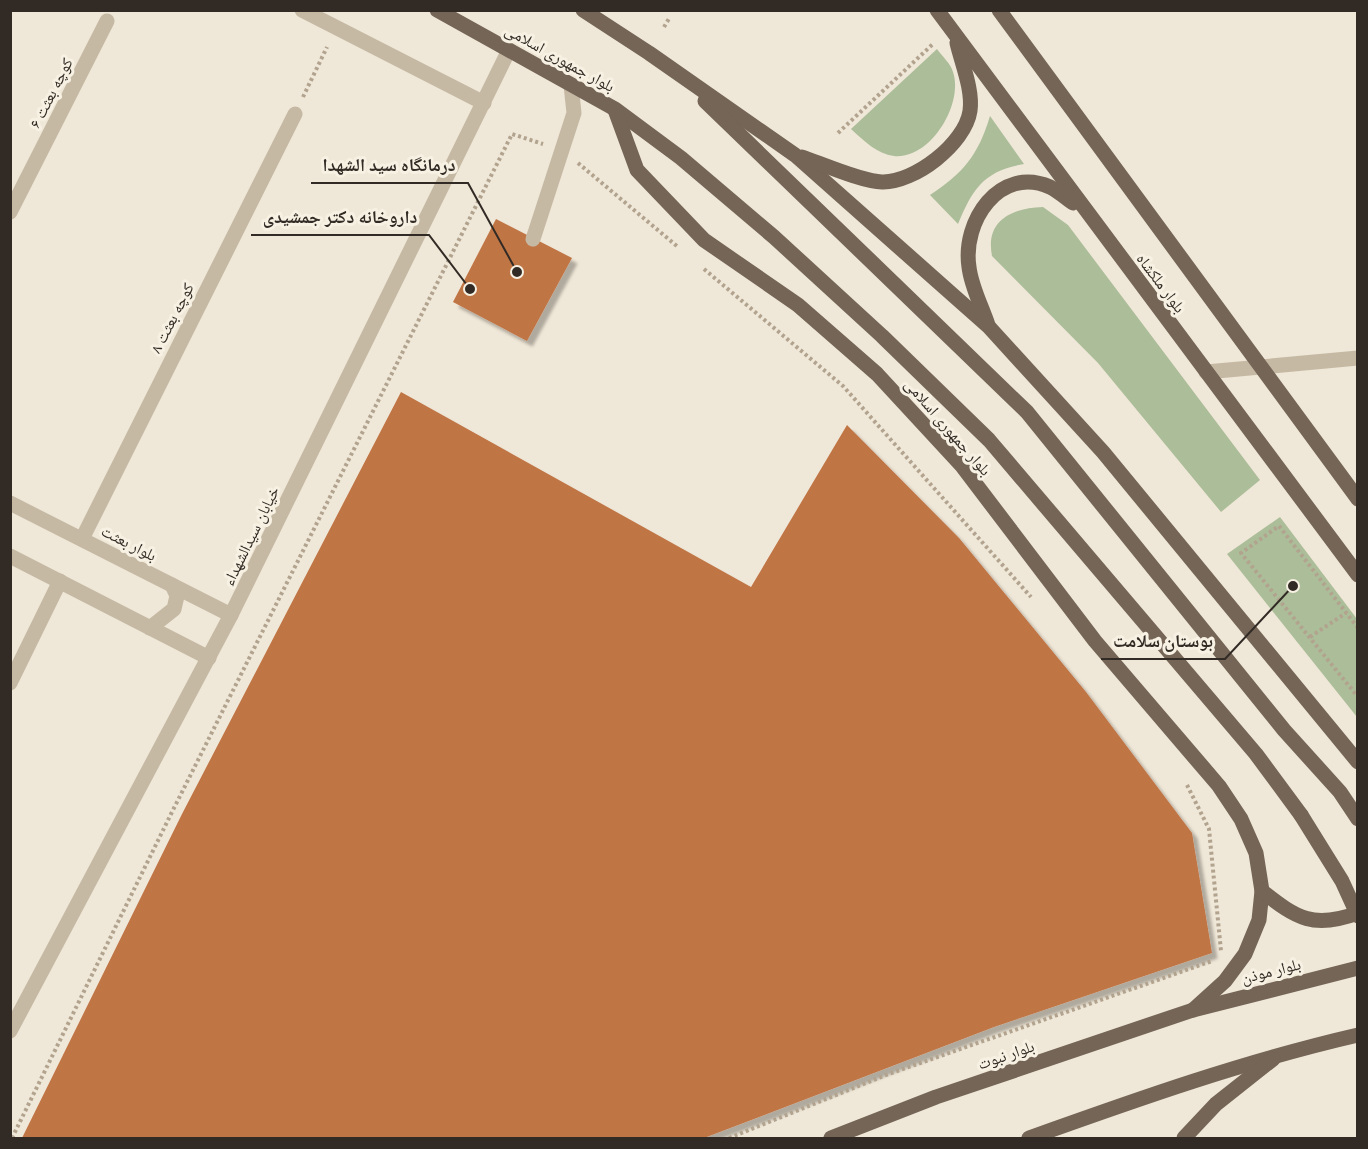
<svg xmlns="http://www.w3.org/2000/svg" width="1368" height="1149" font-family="'Public Sans','Noto Naskh Arabic',sans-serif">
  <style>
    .green { fill: #acbd99 }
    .building { fill: #c07445; filter: url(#shadow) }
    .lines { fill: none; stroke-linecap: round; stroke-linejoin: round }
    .path { stroke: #b2a38f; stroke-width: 4; stroke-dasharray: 3 3; stroke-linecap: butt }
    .minor { stroke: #c6b9a4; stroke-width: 15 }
    .major { stroke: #746557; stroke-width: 15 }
    .major-bridge { stroke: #746557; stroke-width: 15 }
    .labels { text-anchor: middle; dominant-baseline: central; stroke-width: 6; stroke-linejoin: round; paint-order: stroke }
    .street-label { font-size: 16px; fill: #322b25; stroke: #f7f1e3 }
    .leader { fill: none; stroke: #322b25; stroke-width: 2 }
    .callout-dot { fill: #322b25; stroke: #f7f1e3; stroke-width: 2 }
    .callout-label { font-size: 18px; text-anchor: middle; font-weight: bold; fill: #322b25; stroke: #f7f1e3; stroke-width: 6; stroke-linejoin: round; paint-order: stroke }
  </style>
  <defs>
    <filter id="shadow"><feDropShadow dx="5.5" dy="5.5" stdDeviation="1.5" flood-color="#0004"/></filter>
  </defs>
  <rect width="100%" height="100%" fill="#efe7d7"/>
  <g class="green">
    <path d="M937 49C942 56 951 64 953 72 964 104 930 160 894 156 877 154 863 140 851 129Z"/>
    <path d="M990 116 1024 164C984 171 973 188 958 224L930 195C963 173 978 156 990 116Z"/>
    <path d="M1043 207 1068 225 1260 480 1221 512 1098 363 992 256C985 220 1012 208 1043 207Z"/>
    <path d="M1280 517 1357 619V717L1227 554Z"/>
  </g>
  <g class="building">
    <path d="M496 219 572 258 527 341 453 302Z"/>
    <path d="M401 392 751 587 847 425 959 538 1086 692 1192 833 1212 953 994 1027 704 1138H22L182 814Z"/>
  </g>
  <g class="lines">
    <g class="path">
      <path d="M664 27 670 17"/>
      <path d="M303 97 327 47"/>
      <path d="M838 133 934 43"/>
      <path d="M578 163 678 247"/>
      <path d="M704 269 843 386 1031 597"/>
      <path d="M1358 628 1279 526 1241 553 1358 697"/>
      <path d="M1310 637 1346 613"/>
      <path d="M1187 785 1209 829 1221 951"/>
      <path d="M12 1138 171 814 512 134 543 144"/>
      <path d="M729 1138 886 1075 1212 961"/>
    </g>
    <g class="minor">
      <path d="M302 10 484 103"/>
      <path d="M10 212 107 21"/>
      <path d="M533 239 574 113 571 85"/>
      <path d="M1206 372 1358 358"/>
      <path d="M10 503 231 615"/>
      <path d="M82 539 295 114"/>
      <path d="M10 556 209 658"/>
      <path d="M150 628 174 609 177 596 172 585"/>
      <path d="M10 683 60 581"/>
      <path d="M10 1031 231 615 509 50"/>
    </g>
    <g class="major">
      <path d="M437 10 615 109 681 158 774 237 882 336 989 440 1256 754 1301 815"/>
      <path d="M583 10 649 53 795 155 989 327 1103 452 1358 762"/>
      <path d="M937 10 1358 575"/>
      <path d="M999 10 1358 499"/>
      <path d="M705 101 1027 412 1284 730 1340 792 1358 819"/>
      <path d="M615 110 637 170 704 240 798 305 877 374 962 466 1095 641 1219 786 1241 819 1256 853 1262 891 1259 920 1245 954 1225 981 1193 1010"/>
      <path d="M802 157C822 164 863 182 882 182 914 183 965 144 970 111 973 90 962 64 957 43"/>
      <path d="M988 325C982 307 971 286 969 267 962 222 999 165 1050 187 1058 191 1066 198 1073 203"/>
      <path d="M1262 891C1297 919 1314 929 1358 913"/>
      <path d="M831 1138 936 1097 1193 1010 1358 968"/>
      <path d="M1029 1138C1138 1099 1245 1061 1358 1035"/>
      <path d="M1184 1138 1216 1104 1273 1059"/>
    </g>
    <path class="major-bridge" d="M1301 815 1342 881 1358 916"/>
  </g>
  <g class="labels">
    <g class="street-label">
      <text transform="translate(560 58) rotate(29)">بلوار جمهوری اسلامی</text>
      <text transform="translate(51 93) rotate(-63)">کوچه بعثت ۶</text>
      <text transform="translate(1161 283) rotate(53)">بلوار ملکشاه</text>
      <text transform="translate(172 318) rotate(-63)">کوچه بعثت ۸</text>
      <text transform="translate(948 427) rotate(49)">بلوار جمهوری اسلامی</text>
      <text transform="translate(251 536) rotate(-64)">خیابان سیدالشهداء</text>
      <text transform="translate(129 543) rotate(27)">بلوار بعثت</text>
      <text transform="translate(1271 971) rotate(-14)">بلوار موذن</text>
      <text transform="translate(1006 1055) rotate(-19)">بلوار نبوت</text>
    </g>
  </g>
  <path class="leader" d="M517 272L468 183H311M470 289L429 235H251M1293 586L1225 659H1101"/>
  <g class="callout-dot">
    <circle cx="517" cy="272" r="6"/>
    <circle cx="470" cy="289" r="6"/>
    <circle cx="1293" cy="586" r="6"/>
  </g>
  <g class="callout-label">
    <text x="389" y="171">درمانگاه سید الشهدا</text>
    <text x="340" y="223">داروخانه دکتر جمشیدی</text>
    <text x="1163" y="647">بوستان سلامت</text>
  </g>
  <rect width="1368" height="1149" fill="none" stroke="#322b25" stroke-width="24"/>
</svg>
